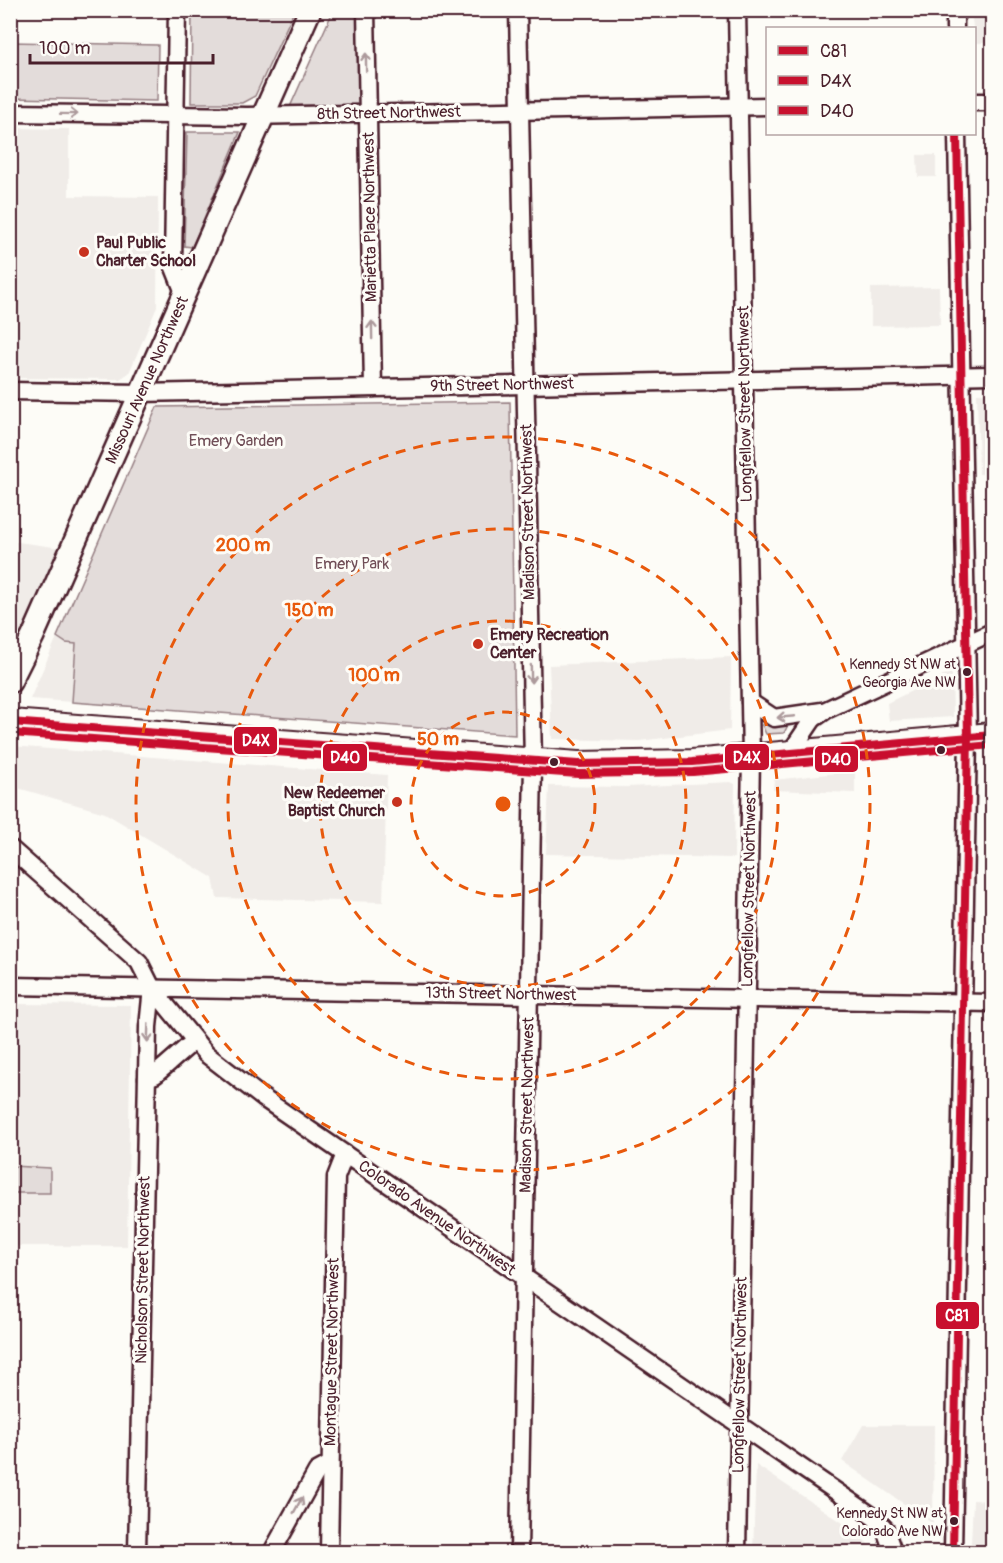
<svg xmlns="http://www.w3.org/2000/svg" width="1003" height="1563" font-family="Pangolin,sans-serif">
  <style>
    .built { fill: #f0ece8 }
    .green { fill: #e3dcda; stroke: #967e82; stroke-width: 1.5 }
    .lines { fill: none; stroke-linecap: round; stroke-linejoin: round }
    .minor-casing { stroke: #4a1f2b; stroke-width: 21 }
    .major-casing { stroke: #4a1f2b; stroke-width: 26 }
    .highway-casing { stroke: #4a1f2b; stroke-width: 28 }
    .minor { stroke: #fdfcf7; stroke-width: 16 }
    .major { stroke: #fdfcf7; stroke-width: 21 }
    .highway { stroke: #fdfcf7; stroke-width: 24 }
    .bus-1-casing { stroke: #fdfcf7; stroke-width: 12 }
    .bus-2-casing { stroke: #fdfcf7; stroke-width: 12 }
    .bus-3-casing { stroke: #fdfcf7; stroke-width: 12 }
    .bus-1 { stroke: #c8102e; stroke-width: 8 }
    .bus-2 { stroke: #c8102e; stroke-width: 8 }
    .bus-3 { stroke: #c8102e; stroke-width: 8 }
    .oneway { stroke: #ac999b }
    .ring { fill: none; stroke: #e8590c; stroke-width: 3; stroke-dasharray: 10 8 }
    .poi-dot { fill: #c8321e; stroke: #fdfcf7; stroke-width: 2 }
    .bus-dot { fill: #4a1f2b; stroke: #fdfcf7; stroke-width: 2 }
    .labels { text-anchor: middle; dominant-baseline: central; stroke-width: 6; stroke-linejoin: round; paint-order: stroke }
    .bus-label { font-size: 14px; fill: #4a1f2b; stroke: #fdfcf7; text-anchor: end }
    .street-label { font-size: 16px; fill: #4a1f2b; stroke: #fdfcf7 }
    .poi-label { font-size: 16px; font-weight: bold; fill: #4a1f2b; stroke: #fdfcf7; text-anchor: start }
    .park-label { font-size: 16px; fill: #704e57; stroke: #fdfcf7 }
    .centre { fill: #e8590c; stroke: #fdfcf7; stroke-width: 3 }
    .ring-label { font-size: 18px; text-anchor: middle; font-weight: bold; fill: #e8590c; stroke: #fdfcf7; stroke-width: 6; stroke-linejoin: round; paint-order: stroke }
    .line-badge { stroke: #fdfcf7; stroke-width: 2 }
    .badge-label { font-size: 16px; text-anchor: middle; font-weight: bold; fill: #fff }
  </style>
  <rect width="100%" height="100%" fill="#fdfcf7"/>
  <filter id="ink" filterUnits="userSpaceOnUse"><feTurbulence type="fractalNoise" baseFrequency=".0167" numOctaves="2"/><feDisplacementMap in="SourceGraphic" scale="12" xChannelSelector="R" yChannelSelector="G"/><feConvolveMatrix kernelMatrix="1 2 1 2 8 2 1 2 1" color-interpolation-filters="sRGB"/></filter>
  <g filter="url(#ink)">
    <g class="built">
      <path d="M971 11H992V43H975Z"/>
      <path d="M11 128 69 129V196L158 197 157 307 129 373 120 379 11 378Z"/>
      <path d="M917 155H936V177H918Z"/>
      <path d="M939 287 940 325 871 326V288Z"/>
      <path d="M977 393H992V474H979Z"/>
      <path d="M11 541 61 548 24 636 11 635Z"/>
      <path d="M57 637 66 643 76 645 72 702 30 699Z"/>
      <path d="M731 657 730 730 639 741 552 739 549 665Z"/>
      <path d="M992 661V712H989L988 664Z"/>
      <path d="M952 671 953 717 889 721 887 703Z"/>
      <path d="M11 746 387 775 383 902 217 898 213 878 105 813 11 786Z"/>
      <path d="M855 771V793L773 790 774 780Z"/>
      <path d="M731 782 735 784 734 858 546 854 549 786 627 787Z"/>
      <path d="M11 1004 131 1005 127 1246H11Z"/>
      <path d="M863 1425H934L933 1524 842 1461Z"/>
      <path d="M756 1465 855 1531 868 1544 871 1552H753Z"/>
      <path d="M973 1500 992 1501V1552H974L971 1544Z"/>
    </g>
    <g class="green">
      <path d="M192 11H294L255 96 242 103H191Z"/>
      <path d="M333 11H358L359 105 290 107Z"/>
      <path d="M11 42 158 45 157 101 11 98Z"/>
      <path d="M187 132H240L192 247 184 246Z"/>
      <path d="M510 402 515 735 72 702 76 644 66 643 57 637 157 407Z"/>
      <path d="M766 722 786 726 787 727 784 733 766 734 762 725Z"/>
      <path d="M11 1166 50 1168V1193H11Z"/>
    </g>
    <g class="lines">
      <g class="minor-casing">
        <g id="minor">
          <path d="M177 10 173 265 185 295"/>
          <path d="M366 10 373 388"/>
          <path d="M518 10 533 763 519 1552"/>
          <path d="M737 10 751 757 737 1552"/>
          <path d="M955 10V28"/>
          <path d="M974 102H992"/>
          <path d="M10 113 247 116 768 106"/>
          <path d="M10 391 140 393 992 375"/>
          <path d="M750 702 774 718 822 711"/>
          <path d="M790 753 813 719 826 710 992 632"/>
          <path d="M10 848 139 962 152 988 206 1054 263 1098 875 1518 885 1529 893 1552"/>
          <path d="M10 986 992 1003"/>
          <path d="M147 1078 155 1075 194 1041"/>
          <path d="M137 1552 148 1027 152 988"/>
          <path d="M272 1552 317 1471 330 1464"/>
          <path d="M329 1552 336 1177 345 1154"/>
          <path d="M953 1552 968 737 957 134"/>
        </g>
      </g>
      <g class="major-casing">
        <path id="major" d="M10 682 33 636 310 10"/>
      </g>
      <g class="highway-casing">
        <path id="highway" d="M10 722 578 764 692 762 992 735"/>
      </g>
      <use href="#minor" class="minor"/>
      <use href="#major" class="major"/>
      <use href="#highway" class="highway"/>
      <g class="bus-1-casing">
        <path id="bus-1" d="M953 1552 968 737 957 134"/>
      </g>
      <g class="bus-2-casing">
        <path id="bus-2" d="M10 722 578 764 692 762 992 735"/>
      </g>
      <g class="bus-3-casing">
        <path id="bus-3" d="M10 733 578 774 693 772 992 745"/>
      </g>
      <use href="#bus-1" class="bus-1"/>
      <use href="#bus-2" class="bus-2"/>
      <use href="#bus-3" class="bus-3"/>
    </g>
    <defs><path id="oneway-shaft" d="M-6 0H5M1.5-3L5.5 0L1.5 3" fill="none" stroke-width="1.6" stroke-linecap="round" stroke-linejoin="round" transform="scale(1.5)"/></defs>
    <g class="oneway">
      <use href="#oneway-shaft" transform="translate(366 62) rotate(-91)"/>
      <use href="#oneway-shaft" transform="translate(69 114) rotate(1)"/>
      <use href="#oneway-shaft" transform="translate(372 330) rotate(-91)"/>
      <use href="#oneway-shaft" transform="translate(531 674) rotate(89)"/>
      <use href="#oneway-shaft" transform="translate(786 717) rotate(175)"/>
      <use href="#oneway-shaft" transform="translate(148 1033) rotate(92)"/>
      <use href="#oneway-shaft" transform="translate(298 1505) rotate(-61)"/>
    </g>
  </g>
  <g class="ring">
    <circle cx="503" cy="804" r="92"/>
    <circle cx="503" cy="804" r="183"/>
    <circle cx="503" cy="804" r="275"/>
    <circle cx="503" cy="804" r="367"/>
  </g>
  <g class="poi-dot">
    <circle cx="84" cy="252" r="6"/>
    <circle cx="478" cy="644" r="6"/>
    <circle cx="397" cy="802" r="6"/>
  </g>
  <g class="bus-dot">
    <circle cx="967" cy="672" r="5"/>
    <circle cx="941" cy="750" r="5"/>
    <circle cx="554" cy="762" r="5"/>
    <circle cx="954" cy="1521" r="5"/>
  </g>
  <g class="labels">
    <g class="bus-label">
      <text x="956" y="664">Kennedy St NW at<tspan x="956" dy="18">Georgia Ave NW</tspan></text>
      <text x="943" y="1513">Kennedy St NW at<tspan x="943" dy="18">Colorado Ave NW</tspan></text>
    </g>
    <g class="street-label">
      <text transform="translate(389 113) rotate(-1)">8th Street Northwest</text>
      <text transform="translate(370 217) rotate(-91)">Marietta Place Northwest</text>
      <text transform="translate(147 380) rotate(-66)">Missouri Avenue Northwest</text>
      <text transform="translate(502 385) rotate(-1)">9th Street Northwest</text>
      <text transform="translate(745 404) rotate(-91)">Longfellow Street Northwest</text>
      <text transform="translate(528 512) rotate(-91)">Madison Street Northwest</text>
      <text transform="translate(749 889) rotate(-89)">Longfellow Street Northwest</text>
      <text transform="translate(501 994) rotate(1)">13th Street Northwest</text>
      <text transform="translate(527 1105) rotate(-89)">Madison Street Northwest</text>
      <text transform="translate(437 1218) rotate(35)">Colorado Avenue Northwest</text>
      <text transform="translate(143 1270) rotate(-89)">Nicholson Street Northwest</text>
      <text transform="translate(332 1352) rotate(-89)">Montague Street Northwest</text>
      <text transform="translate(740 1375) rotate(-89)">Longfellow Street Northwest</text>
    </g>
    <g class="poi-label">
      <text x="96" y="243">Paul Public<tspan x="96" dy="18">Charter School</tspan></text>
      <text x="490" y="635">Emery Recreation<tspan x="490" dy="18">Center</tspan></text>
      <text x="385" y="793" text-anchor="end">New Redeemer<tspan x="385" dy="18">Baptist Church</tspan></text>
    </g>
    <g class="park-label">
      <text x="236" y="441">Emery Garden</text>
      <text x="352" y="564">Emery Park</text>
    </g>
  </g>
  <circle cx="503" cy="804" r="9" class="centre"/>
  <g class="ring-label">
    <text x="243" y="551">200 m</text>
    <text x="309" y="616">150 m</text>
    <text x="374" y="681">100 m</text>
    <text x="438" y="745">50 m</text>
  </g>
  <g class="line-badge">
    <rect x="233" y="726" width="45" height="29" rx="6" fill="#c8102e"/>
    <rect x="724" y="743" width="46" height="28" rx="6" fill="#c8102e"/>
    <rect x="322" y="743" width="46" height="29" rx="6" fill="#c8102e"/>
    <rect x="814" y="745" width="45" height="28" rx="6" fill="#c8102e"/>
    <rect x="935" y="1301" width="45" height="29" rx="6" fill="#c8102e"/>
  </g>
  <g class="badge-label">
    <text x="256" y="746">D4X</text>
    <text x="747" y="763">D4X</text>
    <text x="345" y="763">D40</text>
    <text x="836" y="765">D40</text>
    <text x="957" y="1321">C81</text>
  </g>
  <rect width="1003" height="1563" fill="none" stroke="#fdfcf7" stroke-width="36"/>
  <rect x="18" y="18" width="967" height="1527" fill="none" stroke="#4a1f2b" stroke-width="2" filter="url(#ink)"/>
  <rect x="766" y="27" width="210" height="108" fill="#fdfcf7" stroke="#b5a4a5" stroke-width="1.5"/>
  <rect x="778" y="46" width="30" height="9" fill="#c8102e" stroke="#b5a4a5" stroke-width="1.5"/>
  <text x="820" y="57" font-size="18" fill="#4a1f2b">C81</text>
  <rect x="778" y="76" width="30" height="9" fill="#c8102e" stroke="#b5a4a5" stroke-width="1.5"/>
  <text x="820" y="87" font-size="18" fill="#4a1f2b">D4X</text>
  <rect x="778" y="106" width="30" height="9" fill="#c8102e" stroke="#b5a4a5" stroke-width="1.5"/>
  <text x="820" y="117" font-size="18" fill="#4a1f2b">D40</text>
  <path d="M30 54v9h183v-9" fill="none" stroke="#4a1f2b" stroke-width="3"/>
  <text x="39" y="54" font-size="18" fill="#4a1f2b" stroke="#fdfcf7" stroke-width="4.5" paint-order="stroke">100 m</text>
</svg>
